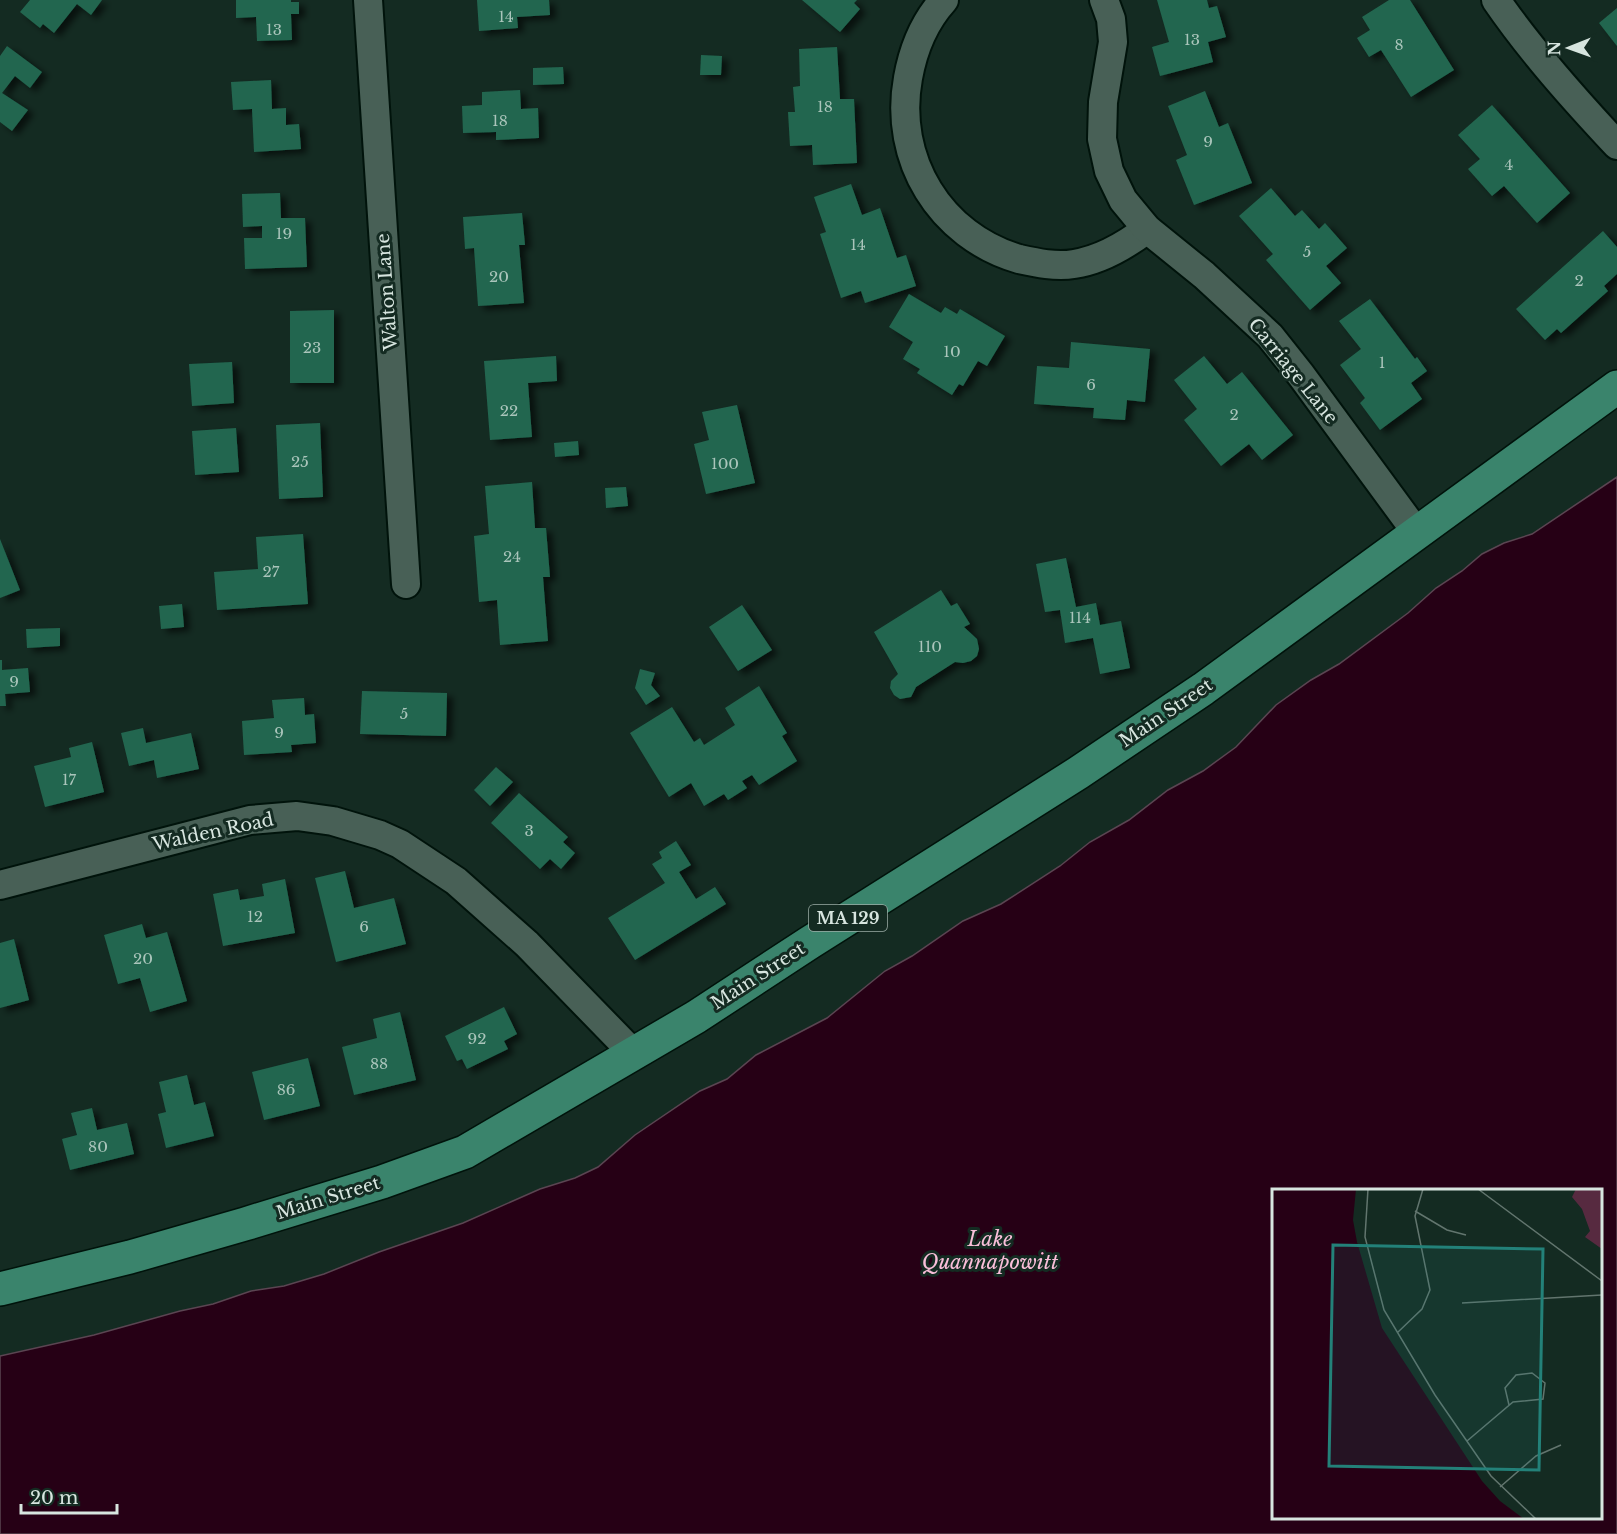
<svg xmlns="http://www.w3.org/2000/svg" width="1617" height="1534" font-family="'Libre Baskerville',serif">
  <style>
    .water { fill: #260015; stroke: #5b4552; stroke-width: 1.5; fill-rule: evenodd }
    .building { fill: #22664f; filter: url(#shadow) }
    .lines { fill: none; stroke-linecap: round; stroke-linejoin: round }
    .street-casing { stroke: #00130b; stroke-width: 32 }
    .primary-casing { stroke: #00130b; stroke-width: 36 }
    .street { stroke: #486056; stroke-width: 28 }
    .primary { stroke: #3a846c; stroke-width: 33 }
    .labels { text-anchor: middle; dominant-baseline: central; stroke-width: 6; stroke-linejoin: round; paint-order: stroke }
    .number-label { font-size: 15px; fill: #aac5bb }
    .shield { fill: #142b22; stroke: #9cada6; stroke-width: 1.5 }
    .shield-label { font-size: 16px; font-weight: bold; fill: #d7e5df }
    .street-label { font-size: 18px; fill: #d7e5df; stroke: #142b22 }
    .water-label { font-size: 20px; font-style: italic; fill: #f9bed9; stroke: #142b22 }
    .inset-road { fill: none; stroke: #62756e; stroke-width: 1.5 }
    .view { fill: #238179; fill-opacity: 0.15; stroke: #238179; stroke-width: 3 }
    .inset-edge { fill: none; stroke: #d7e5df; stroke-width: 3 }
  </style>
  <defs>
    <filter id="shadow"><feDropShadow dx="6" dy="4" stdDeviation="3" flood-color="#0009"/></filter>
  </defs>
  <rect width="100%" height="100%" fill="#142b22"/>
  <path class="water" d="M1617 477V1534H0V1356L94 1335 180 1311 213 1304 251 1291 284 1286 324 1274 379 1252 463 1223 540 1189 575 1178 598 1167 635 1135 700 1091 727 1079 756 1055 827 1018 885 971 912 956 963 921 1001 904 1060 866 1090 842 1129 820 1168 790 1203 771 1236 747 1276 705 1311 680 1339 664 1408 613 1436 588 1462 571 1482 554 1504 543 1532 534ZM1274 1190H1600V1518H1274Z"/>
  <g class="building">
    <path d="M30 0H102L91 15 77 4 54 33 43 24 40 28 20 12Z"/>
    <path d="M236 0H291V2H299V14H291L292 40 257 41 256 17 236 18Z"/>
    <path d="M477 0H549L550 15 517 17 518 28 479 31Z"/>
    <path d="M802 0H857L854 3 860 9 840 32Z"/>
    <path d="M1157 0H1207L1209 8 1217 6 1226 37 1208 42 1213 62 1160 76 1152 47 1169 42Z"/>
    <path d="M1389 0H1410L1454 70 1411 97 1381 50 1369 57 1357 38 1370 30 1362 17Z"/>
    <path d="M1617 8V46L1599 23Z"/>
    <path d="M7 46 42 72 30 88 15 76 2 93 28 110 12 131 0 122V56Z"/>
    <path d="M837 47 840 99H854L857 163 813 165 812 145 790 146 788 112H795L793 87 800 86 799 49Z"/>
    <path d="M701 55 722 56 721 75H700Z"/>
    <path d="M563 67 564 84 533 85V68Z"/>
    <path d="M271 80 272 109 286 108V125L299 124 301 149 254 152 252 109 233 110 231 82Z"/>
    <path d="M520 90 521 109 538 108 539 138 496 140V132L463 133 462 106 482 105V92Z"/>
    <path d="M1205 91 1219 127 1228 123 1252 183 1194 205 1176 160 1187 155 1168 106Z"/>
    <path d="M1492 105 1570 193 1537 223 1504 186 1492 196 1468 169 1480 159 1458 135Z"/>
    <path d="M851 184 862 215 880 208 897 258 906 255 916 286 865 303 861 291 841 298 820 234 826 232 814 197Z"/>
    <path d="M1271 188 1295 216 1302 210 1319 229 1325 223 1347 248 1326 266 1341 283 1310 310 1266 260 1273 254 1239 216Z"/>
    <path d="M280 193 281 218H305L307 267 245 269 244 238H262V226L243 227 242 194Z"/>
    <path d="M522 213 525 245H519L524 303 478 306 474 248 465 249 463 217Z"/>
    <path d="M1603 231 1617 247V274L1604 286 1608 291 1561 333 1557 329 1545 340 1516 309Z"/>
    <path d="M909 294 941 313 945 307 957 314 960 309 1005 336 987 366 978 361 963 386 959 384 952 395 917 373 920 369 903 359 913 342 889 327Z"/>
    <path d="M1370 299 1415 359 1417 357 1427 371 1411 383 1422 399 1380 430 1360 403 1365 398 1340 365 1361 349 1339 321Z"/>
    <path d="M334 310V383H290V311Z"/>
    <path d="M1071 342 1150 349 1145 402 1127 400 1125 420 1093 418 1094 408 1034 404 1037 366 1069 368Z"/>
    <path d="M556 356 557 381 528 383 532 437 490 440 484 361Z"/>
    <path d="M1204 356 1227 384 1242 372 1293 435 1262 460 1249 444 1221 466 1184 420 1197 409 1174 380Z"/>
    <path d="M232 362 234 403 192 406 189 364Z"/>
    <path d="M737 405 755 483 706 494 694 444 709 440 702 412Z"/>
    <path d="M320 423 323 497 279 499 276 425Z"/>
    <path d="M236 428 239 472 195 475 192 431Z"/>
    <path d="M578 441 579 455 555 457 554 443Z"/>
    <path d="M532 482 535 528H546L550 577H543L548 641 500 645 497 600 479 602 474 536 489 534 485 486Z"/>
    <path d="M626 487 628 506 606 508 605 488Z"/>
    <path d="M303 534 308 604 217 610 214 572 258 569 256 537Z"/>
    <path d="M0 539 20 590 0 598Z"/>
    <path d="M1066 558 1076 607 1096 603 1100 625 1121 621 1130 668 1100 674 1093 638 1065 643 1060 610 1045 612 1036 564Z"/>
    <path d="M941 590 951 606 957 603 970 624 964 627 977 639 979 649 977 656 971 661 963 663 955 662 916 687 911 697 900 699 894 695 890 688 891 681 898 674 874 632Z"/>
    <path d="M182 604 184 627 161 629 159 606Z"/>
    <path d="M742 605 772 650 738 671 709 627Z"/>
    <path d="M60 628V646L27 648 26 629Z"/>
    <path d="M0 660H2V670L28 668 30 692 5 694 6 706H0Z"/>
    <path d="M640 669 655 673 651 685 660 696 646 705 635 688Z"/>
    <path d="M759 686 787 733 782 736 797 761 759 785 752 775 742 781 747 788 728 800 724 794 704 806 691 783 669 797 630 733 672 707 694 742 700 738 704 745 735 725 725 708Z"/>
    <path d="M362 691 447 693 446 736 360 734Z"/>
    <path d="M304 698 305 715 314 714 316 743 291 745 292 752 244 755 242 721 274 718 272 700Z"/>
    <path d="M143 728 146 743 191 733 199 769 157 778 154 760 129 766 121 733Z"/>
    <path d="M92 742 104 792 45 807 34 766 71 757 69 748Z"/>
    <path d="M496 767 513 782 490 806 474 790Z"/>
    <path d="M519 793 568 837 563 842 575 853 561 869 550 859 540 869 491 823Z"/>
    <path d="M676 841 691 865 679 872 696 899 715 887 726 904 635 960 608 918 665 883 652 864 662 858 659 852Z"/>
    <path d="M345 871 354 908 394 898 406 944 336 962 315 878Z"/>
    <path d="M285 879 295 933 223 946 213 894 238 889 240 900 264 896 262 884Z"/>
    <path d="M142 924 146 938 167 932 187 1001 150 1012 140 978 118 984 104 935Z"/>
    <path d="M14 939 29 1000 0 1008V943Z"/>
    <path d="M504 1007 517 1034 504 1041 508 1049 467 1069 462 1059 457 1061 445 1036Z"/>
    <path d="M400 1012 416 1080 354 1095 342 1047 377 1038 373 1019Z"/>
    <path d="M308 1058 320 1106 264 1120 252 1072Z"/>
    <path d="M187 1075 194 1105 205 1102 214 1136 166 1148 158 1114 166 1112 159 1082Z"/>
    <path d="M92 1108 97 1130 127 1123 134 1154 70 1170 62 1139 77 1135 71 1113Z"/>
  </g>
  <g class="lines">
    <g class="street-casing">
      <g id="street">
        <path d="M368 0 406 584"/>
        <path d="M944 0C924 22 913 50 908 78 893 159 940 236 1019 259 1037 263 1056 267 1074 264 1101 260 1126 245 1147 229"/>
        <path d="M1104 0 1111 19 1113 42 1103 102 1102 139 1109 171 1123 200 1147 229 1204 275 1270 336 1301 375 1417 533"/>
        <path d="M1496 0C1531 51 1574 99 1617 145"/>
        <path d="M0 885 250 820 297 816 333 821 380 835 400 844 456 881 527 944 634 1054"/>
      </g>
    </g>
    <g class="primary-casing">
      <path id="primary" d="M0 1289 130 1257 245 1224 382 1182 465 1152 696 1017 809 943 1078 773 1203 689 1617 387"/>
    </g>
    <use href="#street" class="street"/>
    <use href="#primary" class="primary"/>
  </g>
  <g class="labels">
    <g class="number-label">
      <text x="506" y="16">14</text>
      <text x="274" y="29">13</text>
      <text x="1192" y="39">13</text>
      <text x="1399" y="44">8</text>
      <text x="825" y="106">18</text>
      <text x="500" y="120">18</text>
      <text x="1208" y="141">9</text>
      <text x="1509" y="164">4</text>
      <text x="284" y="233">19</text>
      <text x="858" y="244">14</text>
      <text x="1307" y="251">5</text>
      <text x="499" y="276">20</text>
      <text x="1579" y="280">2</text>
      <text x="312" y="347">23</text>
      <text x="952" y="351">10</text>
      <text x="1382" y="362">1</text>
      <text x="1091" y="384">6</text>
      <text x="509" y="410">22</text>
      <text x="1234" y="414">2</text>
      <text x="300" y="461">25</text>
      <text x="725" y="463">100</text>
      <text x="512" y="556">24</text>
      <text x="271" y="571">27</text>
      <text x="1080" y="617">114</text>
      <text x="930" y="646">110</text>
      <text x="14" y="681">9</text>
      <text x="404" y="713">5</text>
      <text x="279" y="732">9</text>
      <text x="69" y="779">17</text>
      <text x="529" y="830">3</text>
      <text x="255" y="916">12</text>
      <text x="364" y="926">6</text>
      <text x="143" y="958">20</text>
      <text x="477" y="1038">92</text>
      <text x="379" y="1063">88</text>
      <text x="286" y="1089">86</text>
      <text x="98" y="1146">80</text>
    </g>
    <rect class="shield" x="809" y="905" width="78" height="26" rx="4.5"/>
    <g class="shield-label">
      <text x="848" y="918">MA 129</text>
    </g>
    <g class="street-label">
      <text transform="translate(387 292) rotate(-94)">Walton Lane</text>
      <text transform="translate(1293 371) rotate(51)">Carriage Lane</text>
      <text transform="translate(1166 713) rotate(-34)">Main Street</text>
      <text transform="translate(213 832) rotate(-12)">Walden Road</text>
      <text transform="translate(758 976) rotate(-33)">Main Street</text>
      <text transform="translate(328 1198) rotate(-17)">Main Street</text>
    </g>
    <g class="water-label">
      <text x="990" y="1239">Lake<tspan x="990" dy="23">Quannapowitt</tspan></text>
    </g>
  </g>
  <g transform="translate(1272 1189)">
    <rect width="330" height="330" fill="#142b22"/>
    <path d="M304 0H330V60L313 48 318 42 310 20 300 8Z" fill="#572a40"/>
    <path d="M0 0H84L81 31 85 53 110 139 210 292 228 312 252 330H0Z" fill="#260015"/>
    <path class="inset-road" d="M96 0 93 48 112 121 163 206 219 287 264 330M206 0 330 92M143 22 175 41 194 46M190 114 330 106M125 144 150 120 158 101 143 27 151 0M195 252 241 213 271 210 273 194 260 184 244 186 233 199 237 216M228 298 264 267 289 256"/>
    <path class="view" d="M61 56 271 60 267 281 57 277Z"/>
    <rect width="330" height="330" class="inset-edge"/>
  </g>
  <g transform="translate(1569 48) rotate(269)" stroke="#142b22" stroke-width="4.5" paint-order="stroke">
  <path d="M0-4.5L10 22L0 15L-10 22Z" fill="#d7e5df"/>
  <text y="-9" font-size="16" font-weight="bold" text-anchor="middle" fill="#d7e5df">N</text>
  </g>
  <path d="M21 1504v9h96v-9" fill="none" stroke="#d7e5df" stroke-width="3"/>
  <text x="30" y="1504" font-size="18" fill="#d7e5df" stroke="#142b22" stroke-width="4.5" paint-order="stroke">20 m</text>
</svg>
